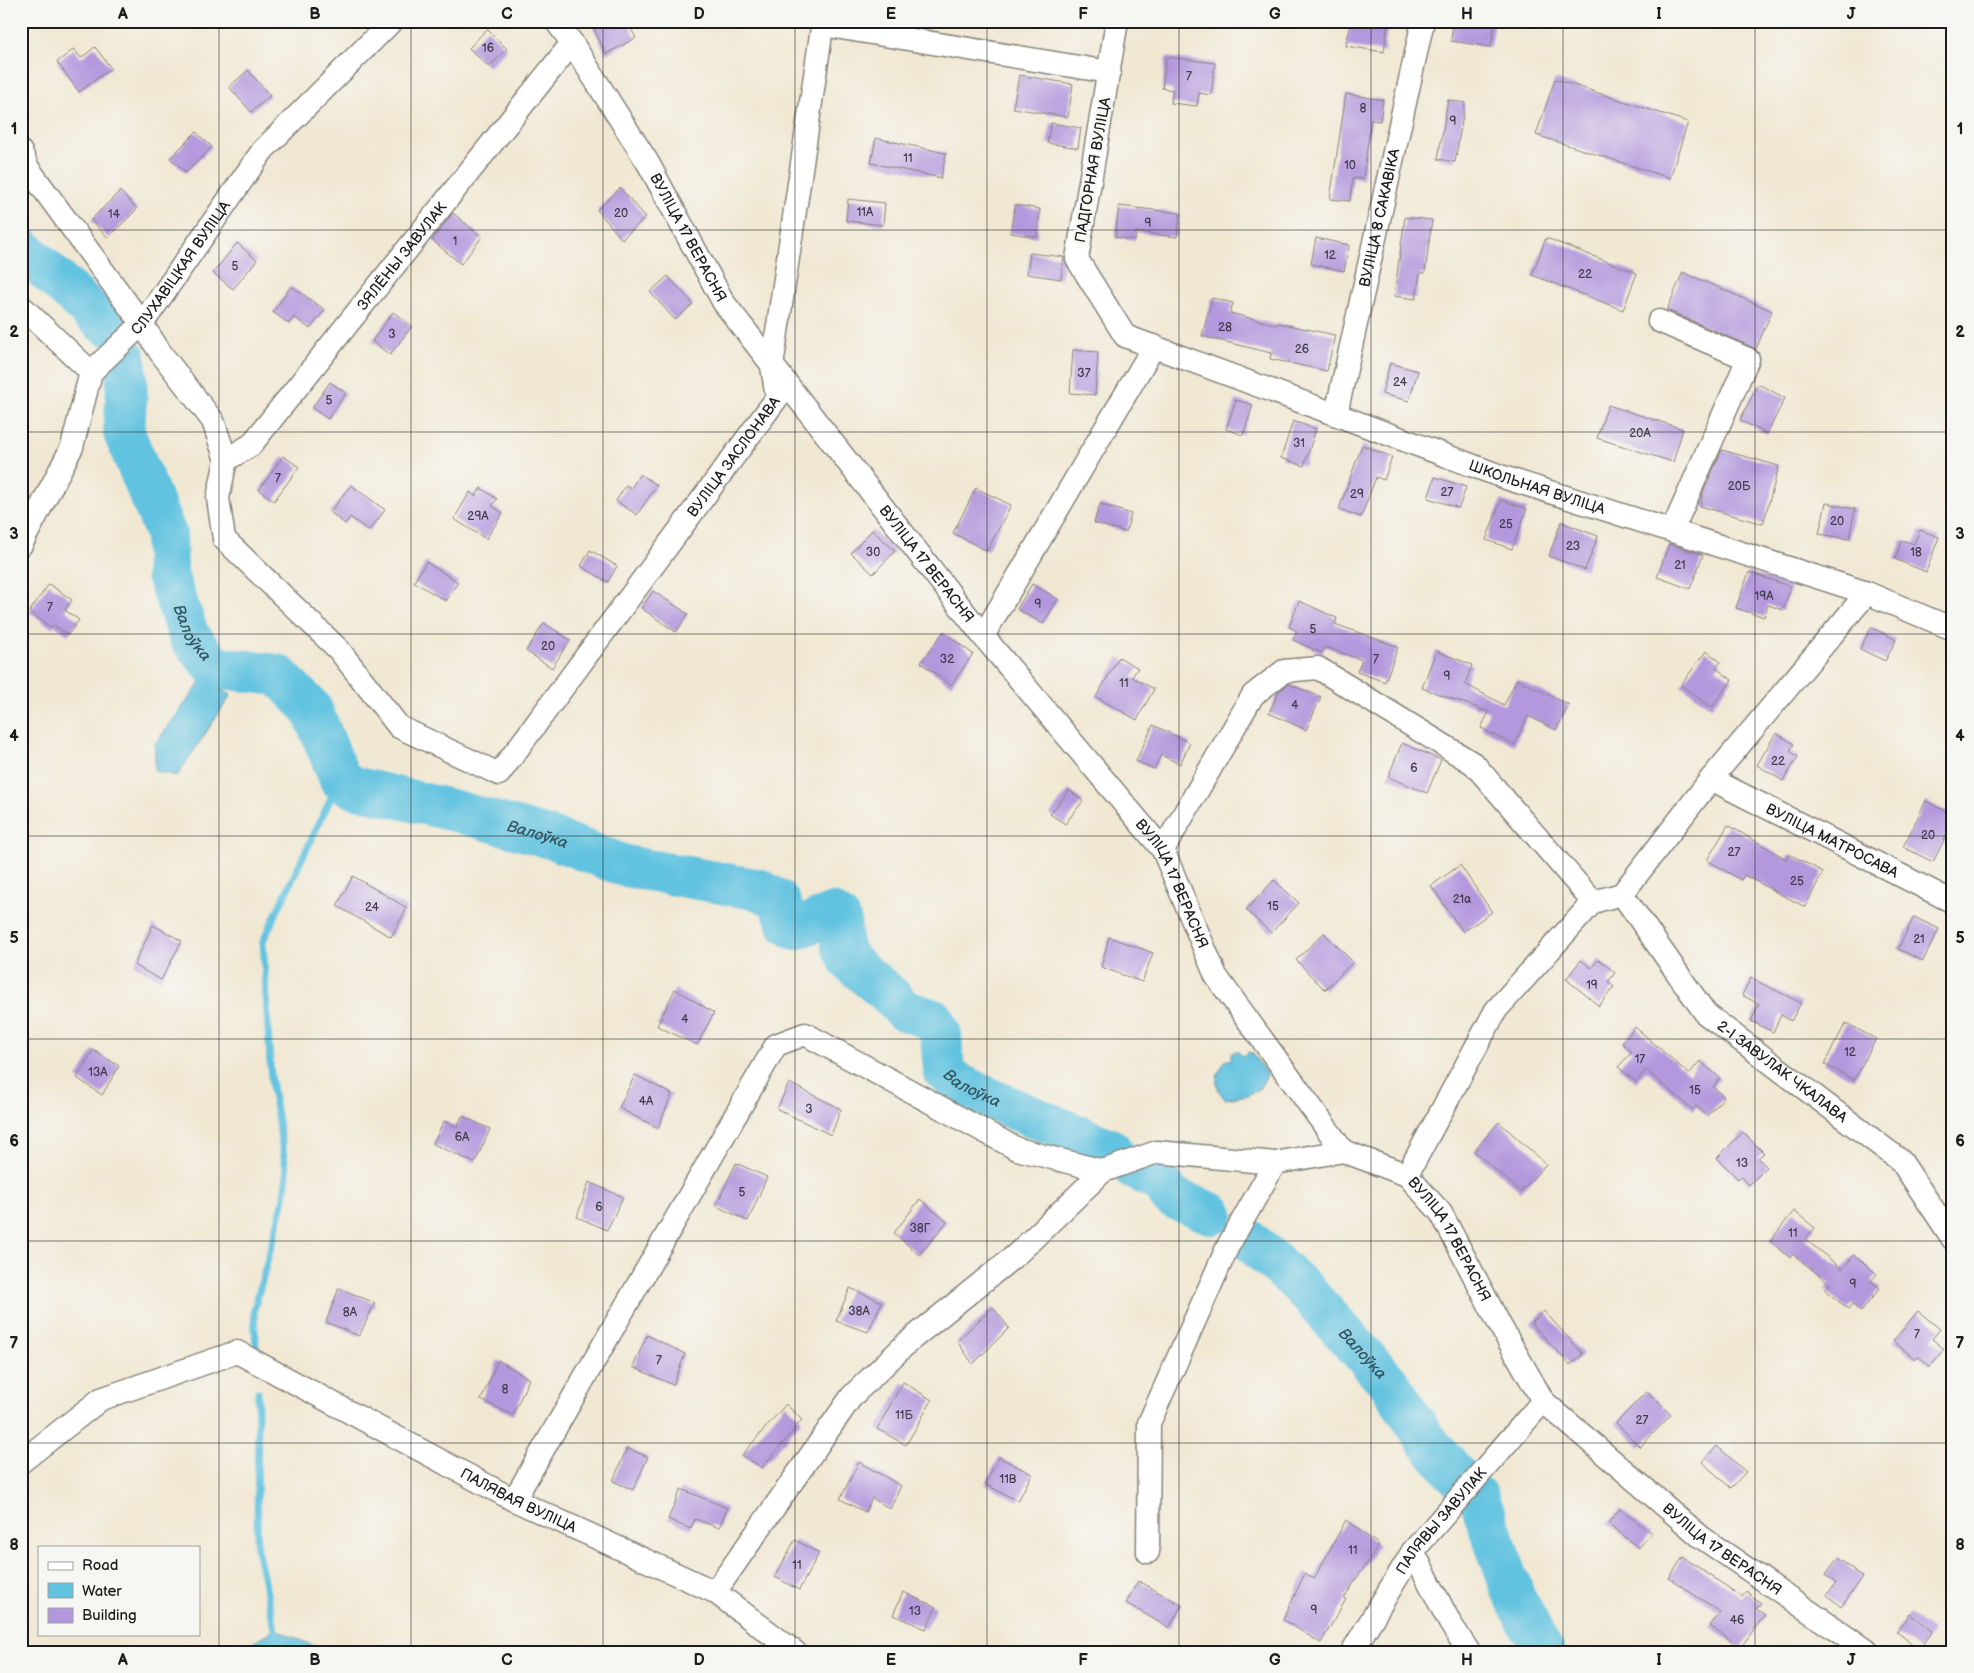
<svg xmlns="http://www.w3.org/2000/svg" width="1974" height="1673" font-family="'Balsamiq Sans',sans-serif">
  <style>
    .water { fill: #62c3e0; stroke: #3f707e }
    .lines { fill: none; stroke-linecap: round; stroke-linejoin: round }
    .stream { stroke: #62c3e0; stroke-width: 7 }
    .river { stroke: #62c3e0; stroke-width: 42 }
    .building { fill: #b498dd }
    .minor-casing { stroke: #868278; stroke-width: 25 }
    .minor { stroke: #fff; stroke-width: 22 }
    .grid { fill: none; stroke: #1c1c1c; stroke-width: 1; stroke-opacity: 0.55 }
    .labels { text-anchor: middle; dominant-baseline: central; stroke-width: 5; stroke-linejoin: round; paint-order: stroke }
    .number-label { font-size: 12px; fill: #423b4c }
    .street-label { font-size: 15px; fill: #1c1c1c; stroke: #f6f6f2 }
    .water-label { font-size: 16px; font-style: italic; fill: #345661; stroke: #f6f6f2 }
    .neatline { fill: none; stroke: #1c1c1c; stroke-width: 2 }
    .grid-label { font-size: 16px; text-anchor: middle; font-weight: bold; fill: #1c1c1c }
  </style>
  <rect width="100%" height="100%" fill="#f6f6f2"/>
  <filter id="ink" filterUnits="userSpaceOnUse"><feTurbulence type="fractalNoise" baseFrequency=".02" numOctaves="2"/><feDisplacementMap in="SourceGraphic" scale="10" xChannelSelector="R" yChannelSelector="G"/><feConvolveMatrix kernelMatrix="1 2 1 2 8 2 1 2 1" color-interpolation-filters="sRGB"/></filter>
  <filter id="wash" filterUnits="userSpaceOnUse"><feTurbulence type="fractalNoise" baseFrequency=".0096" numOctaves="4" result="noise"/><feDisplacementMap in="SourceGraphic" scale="20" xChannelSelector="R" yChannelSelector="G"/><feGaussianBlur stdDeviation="1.12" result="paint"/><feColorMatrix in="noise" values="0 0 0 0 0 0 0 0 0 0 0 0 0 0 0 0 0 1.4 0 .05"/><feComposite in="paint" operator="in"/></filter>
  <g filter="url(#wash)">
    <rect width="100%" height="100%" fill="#f1e8d3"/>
    <g class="water">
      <path d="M203 679 231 695 177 776 155 771V744Z"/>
      <path d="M1238 1051 1242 1056 1249 1052 1253 1054 1267 1075 1260 1088 1247 1095 1225 1099C1212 1084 1216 1075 1226 1060H1231V1053Z"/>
      <path d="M275 1629 328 1652H244L245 1648Z"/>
    </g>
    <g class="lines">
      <g class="stream">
        <path d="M256 1350 254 1310 283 1203 287 1174 271 1080 263 941 340 779"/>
        <path d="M258 1392 257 1549 275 1629"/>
      </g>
      <g class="river">
        <path d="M21 247 106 325"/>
        <path id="s1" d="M125 358 127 385 124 433 166 534 167 575 189 636 214 667 278 675 311 708 340 779 353 787 459 812 554 839 625 866 760 890 779 901 788 924 795 929 833 914 840 919 842 946 850 962 892 997 903 1010 934 1020 941 1035 944 1071 959 1084 993 1100 1112 1150"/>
        <path d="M1134 1169 1160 1181 1171 1197 1213 1214"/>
        <path id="s2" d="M1249 1240 1300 1285 1389 1383 1427 1441 1461 1480"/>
        <path d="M1479 1499 1515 1598 1544 1652"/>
      </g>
    </g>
    <g id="blocks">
      <g class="building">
        <path d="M590 21H627L636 38 606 54Z"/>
        <path d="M1351 21H1377L1388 23 1384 52 1346 46Z"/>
        <path d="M1453 21H1495L1491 47 1451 41Z"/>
        <path d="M487 29 507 49 489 67 469 48Z"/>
        <path d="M95 47 111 68 79 92 57 62 74 49 81 58Z"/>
        <path d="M1166 57 1215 63 1211 95 1199 93 1197 106 1171 103 1173 90 1162 88Z"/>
        <path d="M248 70 270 96 251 112 229 87Z"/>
        <path d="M1019 75 1073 84 1068 117 1013 108Z"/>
        <path d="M1555 79 1688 122 1670 178 1536 135Z"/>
        <path d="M1346 94 1383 100 1380 121 1371 120 1363 179 1353 178 1350 201 1330 199Z"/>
        <path d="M1448 100 1465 103 1455 162 1438 159Z"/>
        <path d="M1051 123 1081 128 1078 148 1047 143Z"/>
        <path d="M196 132 212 147 186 173 170 158Z"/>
        <path d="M876 138 946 153 941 178 871 163Z"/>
        <path d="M620 188 646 217 622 239 597 210Z"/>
        <path d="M120 191 137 209 108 238 91 220Z"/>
        <path d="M848 199 885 203 883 225 846 221Z"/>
        <path d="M1015 205 1040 209 1037 237 1010 233Z"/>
        <path d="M1119 206 1180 213 1177 237 1136 232 1135 240 1115 237Z"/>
        <path d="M453 213 482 237 461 264 432 240Z"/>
        <path d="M1405 217 1432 220 1425 273H1420L1416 299 1394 296Z"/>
        <path d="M1316 238 1349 245 1344 271 1311 264Z"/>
        <path d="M1546 238 1637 273 1623 310 1532 275Z"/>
        <path d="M237 243 257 260 233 289 213 273Z"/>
        <path d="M1030 253 1064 257 1061 279 1027 274Z"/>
        <path d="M1683 272 1772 311 1756 349 1667 310Z"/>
        <path d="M668 276 693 304 675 320 650 292Z"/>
        <path d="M291 286 325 310 310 329 294 317 289 324 273 312Z"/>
        <path d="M1212 298 1233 303 1230 313 1277 325 1278 323 1335 335 1327 371 1270 359 1271 353 1202 336Z"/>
        <path d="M393 312 412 326 390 355 372 341Z"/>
        <path d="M1073 350 1098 352 1095 395 1070 393Z"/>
        <path d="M1390 363 1418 371 1409 401 1382 394Z"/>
        <path d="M330 382 346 393 328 419 312 408Z"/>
        <path d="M1758 384 1785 398 1767 434 1740 420Z"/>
        <path d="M1236 400 1253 405 1243 435 1226 429Z"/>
        <path d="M1608 405 1683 429 1673 462 1597 438Z"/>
        <path d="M1293 421 1316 429 1304 466 1281 458Z"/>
        <path d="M1362 445 1392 457 1384 480 1376 477 1361 517 1339 509Z"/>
        <path d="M1722 450 1779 466 1763 524 1700 506 1703 492Z"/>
        <path d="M283 456 299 467 274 501 259 490Z"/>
        <path d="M640 474 657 485 637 515 616 501 626 485 631 488Z"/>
        <path d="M1435 477 1466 487 1459 508 1428 498Z"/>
        <path d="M351 485 385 510 369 531 350 517 345 524 330 512Z"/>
        <path d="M481 488 497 499 492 506 503 513 486 539 454 519 470 492 475 496Z"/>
        <path d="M976 488 1011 505 987 551 953 533Z"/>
        <path d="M1501 500 1527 509 1512 549 1486 540Z"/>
        <path d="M1826 503 1855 509 1849 539 1819 534Z"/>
        <path d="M1100 504 1131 514 1126 532 1094 523Z"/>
        <path d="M1561 522 1598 536 1585 570 1549 556Z"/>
        <path d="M872 530 895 551 873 574 851 553Z"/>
        <path d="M1920 530 1939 537 1926 572 1895 559 1902 540 1914 544Z"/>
        <path d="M1669 544 1703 555 1690 589 1657 577Z"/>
        <path d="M590 550 617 566 608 582 581 566Z"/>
        <path d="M426 562 458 582 446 601 414 582Z"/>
        <path d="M1749 572 1791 587 1783 610 1768 605 1764 617 1736 608Z"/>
        <path d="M49 584 72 600 65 610 79 620 68 635 54 625 52 628 29 612Z"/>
        <path d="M1032 584 1058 599 1043 624 1017 609Z"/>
        <path d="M653 591 688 614 676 632 641 608Z"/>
        <path d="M1299 601 1337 618 1335 624 1398 647 1385 682 1357 672 1362 660 1325 647 1322 653 1293 640 1297 631 1289 627Z"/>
        <path d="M544 623 570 640 552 668 526 651Z"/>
        <path d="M1871 627 1896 640 1885 661 1860 649Z"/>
        <path d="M943 632 973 654 951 685 921 663Z"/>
        <path d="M1436 651 1472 665 1465 684 1504 705 1517 679 1569 705 1556 730 1528 716 1514 745 1481 728 1489 712 1422 688Z"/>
        <path d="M1706 651 1721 662 1716 668 1732 680 1711 708 1681 685Z"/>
        <path d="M1119 657 1138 668 1132 677 1154 689 1137 720 1096 697Z"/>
        <path d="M1289 684 1321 697 1306 730 1269 713 1279 691Z"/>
        <path d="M1153 725 1190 743 1180 764 1161 755 1154 769 1136 761Z"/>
        <path d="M1776 733 1794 744 1790 751 1798 757 1783 781 1757 765Z"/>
        <path d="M1402 743 1441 760 1427 793 1388 777Z"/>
        <path d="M1069 790 1083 801 1065 824 1050 814Z"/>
        <path d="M1926 801 1953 815V823L1933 862 1903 847Z"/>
        <path d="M1728 825 1786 859 1789 854 1823 872 1805 907 1744 875 1741 880 1707 860Z"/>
        <path d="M1460 865 1492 912 1463 932 1431 886Z"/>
        <path d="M353 876 407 908 391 937 337 906Z"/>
        <path d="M1274 880 1299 903 1271 933 1246 910Z"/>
        <path d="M1914 917 1939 929 1923 961 1898 949Z"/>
        <path d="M153 925 182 941 161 980 134 965Z"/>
        <path d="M1324 933 1353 962 1325 990 1296 960Z"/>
        <path d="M1109 937 1153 953 1142 982 1101 967Z"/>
        <path d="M1599 959 1615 973 1608 982 1614 987 1599 1006 1566 979 1581 960 1591 968Z"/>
        <path d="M1751 978 1801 1003 1791 1021 1781 1015 1773 1032 1751 1021 1759 1004 1742 995Z"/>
        <path d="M675 989 714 1013 697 1045 657 1026Z"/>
        <path d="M1846 1023 1876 1039 1854 1080 1824 1064Z"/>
        <path d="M1635 1027 1689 1074 1700 1061 1720 1078 1713 1087 1724 1097 1707 1116 1696 1106 1693 1110 1646 1070 1636 1082 1618 1067 1632 1052 1622 1043Z"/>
        <path d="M93 1050 119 1066 102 1095 77 1078Z"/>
        <path d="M635 1075 672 1094 658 1128 619 1108Z"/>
        <path d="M789 1083 841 1109 831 1135 777 1109Z"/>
        <path d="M462 1116 490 1129 475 1163 433 1144 444 1121 457 1127Z"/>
        <path d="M1499 1122 1546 1164 1521 1192 1474 1151Z"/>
        <path d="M1743 1132 1764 1153 1758 1158 1767 1167 1749 1185 1741 1176 1738 1179 1717 1158Z"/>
        <path d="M736 1163 767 1177 748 1221 716 1206Z"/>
        <path d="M589 1182 623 1197 607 1230 577 1217Z"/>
        <path d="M920 1199 947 1222 919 1255 894 1233Z"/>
        <path d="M1794 1211 1815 1228 1805 1239 1842 1269 1854 1255 1877 1274 1871 1281 1880 1288 1861 1312 1852 1304 1848 1309 1825 1290 1830 1284 1793 1254 1790 1258 1770 1241Z"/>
        <path d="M339 1288 375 1303 359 1336 326 1322Z"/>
        <path d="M850 1288 882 1302 868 1332 836 1321Z"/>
        <path d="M993 1307 1009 1328 973 1364 957 1341Z"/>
        <path d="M1544 1311 1583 1354 1570 1365 1531 1323Z"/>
        <path d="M1918 1311 1940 1329 1932 1339 1944 1349 1930 1366 1918 1356 1915 1359 1893 1341Z"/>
        <path d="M647 1335 685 1354 673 1385 633 1367Z"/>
        <path d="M498 1360 529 1379 513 1415 481 1400Z"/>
        <path d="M903 1382 932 1400 906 1445 877 1429Z"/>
        <path d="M1647 1391 1671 1415 1640 1447 1616 1423Z"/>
        <path d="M786 1404 802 1420 762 1468 742 1455Z"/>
        <path d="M1717 1446 1746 1472 1731 1488 1702 1462Z"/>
        <path d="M627 1448 648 1457 633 1490 613 1481Z"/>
        <path d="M999 1457 1032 1474 1018 1501 985 1484Z"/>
        <path d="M859 1462 901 1486 890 1509 872 1498 865 1512 840 1499Z"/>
        <path d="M681 1489 727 1508 719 1528 695 1519 690 1529 668 1519Z"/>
        <path d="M1620 1509 1651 1533 1639 1548 1608 1523Z"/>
        <path d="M1346 1520 1379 1545 1344 1598 1346 1599 1321 1643 1283 1620 1305 1573 1314 1579Z"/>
        <path d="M795 1540 819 1553 799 1590 775 1577Z"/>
        <path d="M1683 1557 1742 1597 1746 1591 1761 1603 1756 1609 1765 1615 1740 1648 1710 1626 1720 1612 1669 1578Z"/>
        <path d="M1838 1558 1863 1577 1841 1607 1827 1595 1836 1583 1825 1575Z"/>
        <path d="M1138 1581 1182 1605 1169 1628 1126 1603Z"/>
        <path d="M903 1592 936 1607 926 1629 893 1615Z"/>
        <path d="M1910 1614 1933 1631 1919 1650 1896 1632Z"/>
      </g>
    </g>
  </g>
  <g filter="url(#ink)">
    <use href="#blocks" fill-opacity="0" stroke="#868278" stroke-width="1"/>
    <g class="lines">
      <g class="minor-casing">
        <g id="minor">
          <path id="s3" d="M556 21 572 43 648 163 724 303 983 636 1163 850 1216 976 1343 1151 1407 1175 1441 1213 1502 1329 1543 1401 1701 1537 1868 1652"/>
          <path id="s4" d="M1117 21 1077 259 1125 336 1506 478 1867 593 1953 629"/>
          <path d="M823 25 1109 72"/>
          <path id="s5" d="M21 152 28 168 142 324 160 352 213 421 226 460 218 498 224 539 339 650 399 727 499 774 777 398 772 366 823 21"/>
          <path d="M21 306 91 372"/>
          <path d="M1659 321 1748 359 1672 531"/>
          <path id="s6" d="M1336 414 1423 21"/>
          <path id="s7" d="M226 460 251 445 572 43"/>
          <path id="s8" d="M21 545 72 447 91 372 142 324 263 150 392 21"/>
          <path d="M983 636 1154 346"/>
          <path id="s9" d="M1711 779 1953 902"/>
          <path d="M1163 850 1253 695 1284 671 1318 668 1474 764 1593 902"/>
          <path id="s10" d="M1622 894 1706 1014 1901 1161 1953 1239"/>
          <path d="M1407 1175 1496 1010 1593 902 1622 894 1711 779 1867 593"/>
          <path id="s11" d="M21 1462 101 1399 237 1352 514 1500 715 1592 795 1652"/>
          <path d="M514 1500 776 1045 805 1034 1017 1149 1103 1171"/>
          <path d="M1413 1551 1450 1623 1469 1652"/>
          <path d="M1148 1552 1149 1423 1228 1246 1275 1163"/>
          <path d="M715 1592 852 1396 908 1342 1017 1254 1103 1171 1157 1152 1275 1163 1343 1151"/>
          <path id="s12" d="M1352 1652 1413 1551 1543 1401"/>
        </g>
      </g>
      <use href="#minor" class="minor"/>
    </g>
  </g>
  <path class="grid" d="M219 21V1652M411 21V1652M603 21V1652M795 21V1652M987 21V1652M1179 21V1652M1371 21V1652M1563 21V1652M1755 21V1652M21 230H1953M21 432H1953M21 634H1953M21 836H1953M21 1039H1953M21 1241H1953M21 1443H1953"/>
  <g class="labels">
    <g class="number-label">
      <text x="488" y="48">16</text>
      <text x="1189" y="76">7</text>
      <text x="1363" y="108">8</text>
      <text x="1453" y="121">9</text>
      <text x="908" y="158">11</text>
      <text x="1350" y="165">10</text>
      <text x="865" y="212">11А</text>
      <text x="621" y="213">20</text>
      <text x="114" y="214">14</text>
      <text x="1148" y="223">9</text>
      <text x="455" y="241">1</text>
      <text x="1330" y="255">12</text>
      <text x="235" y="266">5</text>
      <text x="1585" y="274">22</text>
      <text x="1225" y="327">28</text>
      <text x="392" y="334">3</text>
      <text x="1302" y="349">26</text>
      <text x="1084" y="373">37</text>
      <text x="1400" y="382">24</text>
      <text x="329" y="400">5</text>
      <text x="1640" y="433">20А</text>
      <text x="1299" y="443">31</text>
      <text x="278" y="478">7</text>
      <text x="1739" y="486">20Б</text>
      <text x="1447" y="492">27</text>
      <text x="1357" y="494">29</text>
      <text x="478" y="516">29А</text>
      <text x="1837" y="521">20</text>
      <text x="1506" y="524">25</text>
      <text x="1573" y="546">23</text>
      <text x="873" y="552">30</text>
      <text x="1916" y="552">18</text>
      <text x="1680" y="565">21</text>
      <text x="1764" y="596">19А</text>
      <text x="1038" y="604">9</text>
      <text x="50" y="607">7</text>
      <text x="1313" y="629">5</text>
      <text x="548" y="646">20</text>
      <text x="947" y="659">32</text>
      <text x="1376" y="659">7</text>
      <text x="1447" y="676">9</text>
      <text x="1124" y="683">11</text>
      <text x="1295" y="705">4</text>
      <text x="1778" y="761">22</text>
      <text x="1414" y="768">6</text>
      <text x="1928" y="835">20</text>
      <text x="1734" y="852">27</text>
      <text x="1797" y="881">25</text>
      <text x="1462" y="899">21а</text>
      <text x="1273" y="906">15</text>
      <text x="372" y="907">24</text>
      <text x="1919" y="939">21</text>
      <text x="1592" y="985">19</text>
      <text x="685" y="1019">4</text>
      <text x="1850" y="1052">12</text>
      <text x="1640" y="1059">17</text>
      <text x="98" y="1072">13А</text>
      <text x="1695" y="1090">15</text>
      <text x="646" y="1101">4А</text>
      <text x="809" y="1109">3</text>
      <text x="462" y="1137">6А</text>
      <text x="1742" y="1163">13</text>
      <text x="742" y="1192">5</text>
      <text x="599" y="1207">6</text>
      <text x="920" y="1228">38Г</text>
      <text x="1793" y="1233">11</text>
      <text x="1853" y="1284">9</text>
      <text x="859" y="1311">38А</text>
      <text x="350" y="1312">8А</text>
      <text x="1917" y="1334">7</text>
      <text x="659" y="1360">7</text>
      <text x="505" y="1389">8</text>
      <text x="904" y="1415">11Б</text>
      <text x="1642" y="1420">27</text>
      <text x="1008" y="1479">11В</text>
      <text x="1353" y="1550">11</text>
      <text x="797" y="1565">11</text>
      <text x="1314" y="1610">9</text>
      <text x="915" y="1611">13</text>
      <text x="1737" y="1620">46</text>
    </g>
    <g class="street-label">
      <text transform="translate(1093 170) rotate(-80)">ПАДГОРНАЯ ВУЛІЦА</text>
      <text stroke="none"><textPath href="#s6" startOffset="201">ВУЛІЦА 8 САКАВІКА</textPath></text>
      <text stroke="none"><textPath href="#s3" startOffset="254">ВУЛІЦА 17 ВЕРАСНЯ</textPath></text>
      <text stroke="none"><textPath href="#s7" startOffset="271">ЗЯЛЁНЫ ЗАВУЛАК</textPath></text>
      <text stroke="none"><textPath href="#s8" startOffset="326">СЛУХАВІЦКАЯ ВУЛІЦА</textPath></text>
      <text stroke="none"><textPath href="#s5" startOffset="1215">ВУЛІЦА ЗАСЛОНАВА</textPath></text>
      <text stroke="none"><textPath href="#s4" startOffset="771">ШКОЛЬНАЯ ВУЛІЦА</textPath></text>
      <text stroke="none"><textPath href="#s3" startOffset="659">ВУЛІЦА 17 ВЕРАСНЯ</textPath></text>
      <text stroke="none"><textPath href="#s9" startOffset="136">ВУЛІЦА МАТРОСАВА</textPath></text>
      <text stroke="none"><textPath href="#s3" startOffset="1064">ВУЛІЦА 17 ВЕРАСНЯ</textPath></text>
      <text stroke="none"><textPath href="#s10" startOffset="242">2-І ЗАВУЛАК ЧКАЛАВА</textPath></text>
      <text stroke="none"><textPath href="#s3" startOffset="1529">ВУЛІЦА 17 ВЕРАСНЯ</textPath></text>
      <text stroke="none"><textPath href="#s11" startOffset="564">ПАЛЯВАЯ ВУЛІЦА</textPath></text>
      <text stroke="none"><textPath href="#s12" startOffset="159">ПАЛЯВЫ ЗАВУЛАК</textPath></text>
      <text stroke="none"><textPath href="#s3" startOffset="1949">ВУЛІЦА 17 ВЕРАСНЯ</textPath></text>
    </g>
    <g class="water-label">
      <text stroke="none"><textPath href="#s1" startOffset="289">Валоўка</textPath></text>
      <text stroke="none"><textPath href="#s1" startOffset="724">Валоўка</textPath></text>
      <text stroke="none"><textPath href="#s1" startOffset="1294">Валоўка</textPath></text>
      <text stroke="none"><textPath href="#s2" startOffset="161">Валоўка</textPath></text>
    </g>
  </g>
  <rect width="1974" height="1673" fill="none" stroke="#f6f6f2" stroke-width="55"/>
  <rect x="38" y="1546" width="162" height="90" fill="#f6f6f2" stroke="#9f9f9c"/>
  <rect x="48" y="1562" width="25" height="8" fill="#ffffff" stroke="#9f9f9c"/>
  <text x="82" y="1570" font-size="15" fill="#1c1c1c">Road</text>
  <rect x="48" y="1583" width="25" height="15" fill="#62c3e0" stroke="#9f9f9c"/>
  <text x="82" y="1596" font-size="15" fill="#1c1c1c">Water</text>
  <rect x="48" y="1608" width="25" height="15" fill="#b498dd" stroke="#9f9f9c"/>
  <text x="82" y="1620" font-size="15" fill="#1c1c1c">Building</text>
  <rect x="28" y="28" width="1918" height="1618" class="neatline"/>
  <g class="grid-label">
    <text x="123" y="19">A</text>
    <text x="315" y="19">B</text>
    <text x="507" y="19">C</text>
    <text x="699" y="19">D</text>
    <text x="891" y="19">E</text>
    <text x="1083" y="19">F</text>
    <text x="1275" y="19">G</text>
    <text x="1467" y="19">H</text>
    <text x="1659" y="19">I</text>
    <text x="1851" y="19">J</text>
    <text x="14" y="134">1</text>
    <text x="1960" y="134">1</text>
    <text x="14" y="337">2</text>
    <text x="1960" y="337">2</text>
    <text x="14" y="539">3</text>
    <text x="1960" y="539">3</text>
    <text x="14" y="741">4</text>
    <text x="1960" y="741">4</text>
    <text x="14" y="943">5</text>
    <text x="1960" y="943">5</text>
    <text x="14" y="1146">6</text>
    <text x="1960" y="1146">6</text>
    <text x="14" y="1348">7</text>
    <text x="1960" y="1348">7</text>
    <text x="14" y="1550">8</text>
    <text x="1960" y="1550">8</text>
    <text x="123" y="1665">A</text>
    <text x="315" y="1665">B</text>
    <text x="507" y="1665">C</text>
    <text x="699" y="1665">D</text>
    <text x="891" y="1665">E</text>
    <text x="1083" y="1665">F</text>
    <text x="1275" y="1665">G</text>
    <text x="1467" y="1665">H</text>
    <text x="1659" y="1665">I</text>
    <text x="1851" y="1665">J</text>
  </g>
</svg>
